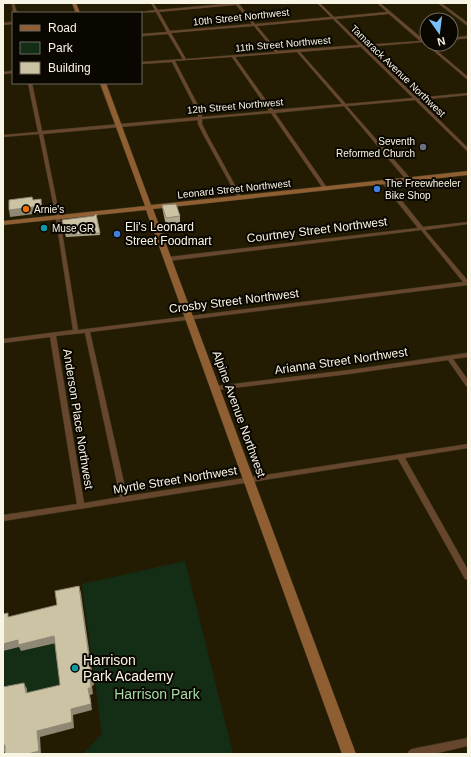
<svg xmlns="http://www.w3.org/2000/svg" width="471" height="757" font-family="Helvetica,sans-serif">
  <style>
    .green { fill: #142e16 }
    .lines { fill: none; stroke-linecap: round; stroke-linejoin: round }
    .minor-casing { stroke: #3d361e; stroke-width: 1 }
    .secondary-casing { stroke: #3d361e; stroke-width: 1 }
    .minor { fill: #66472d; fill-rule: evenodd }
    .secondary { fill: #8f5f33; fill-rule: evenodd }
    .wall { fill: #afa88e }
    .shaded-wall { fill: #8f8874 }
    .building { fill: #ccc3a5; stroke: #8f8874 }
    .worship-dot { fill: #6b7280; stroke: #0a0701; stroke-width: 1.5 }
    .shop-dot { fill: #3f7fe0; stroke: #0a0701; stroke-width: 1.5 }
    .food-dot { fill: #e8710a; stroke: #0a0701; stroke-width: 1.5 }
    .culture-dot { fill: #0f9aa8; stroke: #0a0701; stroke-width: 1.5 }
    .labels { text-anchor: middle; dominant-baseline: central; stroke-width: 4; stroke-linejoin: round; paint-order: stroke }
    .far-street-label { font-size: 10px; fill: #f9f5e5; stroke: #0a0701 }
    .far-poi-label { font-size: 10px; fill: #f9f5e5; stroke: #0a0701; text-anchor: start }
    .poi-label { font-size: 12px; fill: #f9f5e5; stroke: #0a0701; text-anchor: start }
    .street-label { font-size: 12px; fill: #f9f5e5; stroke: #0a0701 }
    .near-poi-label { font-size: 14px; fill: #f9f5e5; stroke: #0a0701; text-anchor: start }
    .near-park-label { font-size: 14px; fill: #a3dda5; stroke: #0a0701 }
  </style>
  <rect width="100%" height="100%" fill="#231c03"/>
  <g class="green">
    <path d="M185 561 233 754H83L102 734 82 584Z"/>
    <path d="M55 631 62 692 28 700 27 690 3 695V651L20 647 21 651 46 645Z"/>
  </g>
  <g class="lines">
    <g class="minor-casing">
      <g id="minor">
        <path d="M12 3H14L17 13H13Z"/>
        <path d="M151 3H153L158 10 235 3H246L239 4 255 24 331 17 317 3H320L334 17 387 12 377 3H380L424 40H427L426 42 427 44H429L468 77V80L423 42 365 47 417 98 468 93V95L419 100 468 148V151H467L415 100 347 106 411 179V181H407L344 106 275 113 328 189 326 190H324L271 113 202 119V124L208 136 242 198 240 199 238 198 204 136 198 124V120L43 134 59 213 78 330 463 282 421 230 168 261 165 259 168 257 418 228 382 183V181H386L423 227 468 222V224L425 230 468 281V285L90 332 127 496 468 444V448L405 458 468 570V580L465 579 398 459 3 521V515L77 504 50 337 3 343V339L73 330 55 213 39 134 3 137V135L38 132 28 83H32L42 131 198 117V113L172 62 141 64V62L183 59 168 34 141 36V34L167 32 156 12 133 13 155 10ZM236 5 252 24 170 31 159 12ZM389 14 420 41 363 45 336 19ZM333 19 359 45 278 51 257 26ZM254 26 275 52 186 59 171 33ZM361 47 413 98 346 104 300 52ZM297 52 342 104 273 110 235 57ZM232 57 269 111 202 117V113L175 61ZM85 333 120 497 84 503 56 336Z"/>
        <path d="M438 3H441L468 23V26Z"/>
        <path d="M13 22V24L3 25V23Z"/>
        <path d="M468 36V38L451 40V38Z"/>
        <path d="M13 71V73L3 74V72Z"/>
        <path d="M468 353V357L453 359 468 380V387L466 386 448 360 349 374 216 390 213 388 216 386 349 370Z"/>
        <path d="M468 738V746L433 754H407L409 751 412 749Z"/>
      </g>
    </g>
    <g class="secondary-casing">
      <g id="secondary">
        <path d="M72 3H76L80 13H76Z"/>
        <path d="M100 83H106L151 205 468 171V175L153 209 356 754H342L146 210 3 225V221L145 206Z"/>
      </g>
    </g>
    <use href="#minor" class="minor"/>
    <use href="#secondary" class="secondary"/>
  </g>
  <g class="wall">
    <path d="M162 205 180 216V223L166 225 163 212Z"/>
    <path d="M96 214 100 235 66 237 62 220 94 216Z"/>
  </g>
  <g class="shaded-wall">
    <path d="M41 199 42 206V213L10 217 9 210Z"/>
    <path d="M79 586 81 593 94 685 92 686 93 694 90 695 92 710 73 715 74 728 40 737 41 754H28L37 731 71 709 88 688Z"/>
    <path d="M54 636 56 643 21 651 19 647 3 651V644L18 640Z"/>
    <path d="M24 683 27 689 28 700 26 693Z"/>
    <path d="M3 745H5L8 751 3 752Z"/>
  </g>
  <g class="building">
    <path d="M32 197 33 200 41 199V206L9 210V200Z"/>
    <path d="M176 204 180 216 166 218 162 205Z"/>
    <path d="M96 214 100 233 66 235 62 220 94 216Z"/>
    <path d="M79 586 92 678 90 679 91 688H88L91 704 71 709 72 722 37 731 39 751 28 754H5V745H3V687L24 683 26 693 60 685 54 636 18 645V640L3 644V614L8 613V617L57 605 55 591Z"/>
  </g>
  <circle class="worship-dot" cx="423" cy="147" r="4"/>
  <g class="shop-dot">
    <circle cx="377" cy="189" r="4"/>
    <circle cx="117" cy="234" r="4"/>
  </g>
  <circle class="food-dot" cx="26" cy="209" r="4"/>
  <g class="culture-dot">
    <circle cx="44" cy="228" r="4"/>
    <circle cx="75" cy="668" r="4"/>
  </g>
  <g class="labels">
    <g class="far-street-label">
      <text transform="translate(241 17) rotate(-6)">10th Street Northwest</text>
      <text transform="translate(283 44) rotate(-5)">11th Street Northwest</text>
      <text transform="translate(398 71) rotate(44)">Tamarack Avenue Northwest</text>
      <text transform="translate(235 106) rotate(-5)">12th Street Northwest</text>
      <text transform="translate(234 189) rotate(-6)">Leonard Street Northwest</text>
    </g>
    <g class="far-poi-label">
      <text x="415" y="141" text-anchor="end">Seventh<tspan x="415" dy="12">Reformed Church</tspan></text>
      <text x="385" y="183">The Freewheeler<tspan x="385" dy="12">Bike Shop</tspan></text>
      <text x="34" y="209">Arnie's</text>
      <text x="52" y="228">Muse GR</text>
    </g>
    <g class="poi-label">
      <text x="125" y="227">Eli's Leonard<tspan x="125" dy="14">Street Foodmart</tspan></text>
    </g>
    <g class="street-label">
      <text transform="translate(317 230) rotate(-7)">Courtney Street Northwest</text>
      <text transform="translate(234 301) rotate(-7)">Crosby Street Northwest</text>
      <text transform="translate(341 361) rotate(-8)">Arianna Street Northwest</text>
      <text transform="translate(239 414) rotate(70)">Alpine Avenue Northwest</text>
      <text transform="translate(78 419) rotate(81)">Anderson Place Northwest</text>
      <text transform="translate(175 480) rotate(-9)">Myrtle Street Northwest</text>
    </g>
    <g class="near-poi-label">
      <text x="83" y="660">Harrison<tspan x="83" dy="16">Park Academy</tspan></text>
    </g>
    <g class="near-park-label">
      <text x="157" y="694">Harrison Park</text>
    </g>
  </g>
  <rect width="471" height="757" fill="none" stroke="#f9f5e5" stroke-width="8"/>
  <rect x="12" y="12" width="130" height="72" fill="#0a0701" stroke="#6a665c"/>
  <rect x="20" y="25" width="20" height="6" fill="#8f5f33" stroke="#6a665c"/>
  <text x="48" y="32" font-size="12" fill="#f9f5e5">Road</text>
  <rect x="20" y="42" width="20" height="12" fill="#142e16" stroke="#6a665c"/>
  <text x="48" y="52" font-size="12" fill="#f9f5e5">Park</text>
  <rect x="20" y="62" width="20" height="12" fill="#ccc3a5" stroke="#6a665c"/>
  <text x="48" y="72" font-size="12" fill="#f9f5e5">Building</text>
  <g transform="translate(439 32) rotate(166)"><circle r="19" fill="#0a0701" stroke="#6a665c"/>
  <path d="M0-3L7 15L0 10L-7 15Z" fill="#79bff8"/>
  <text y="-6" font-size="11" font-weight="bold" text-anchor="middle" fill="#f9f5e5">N</text>
  </g>
</svg>
